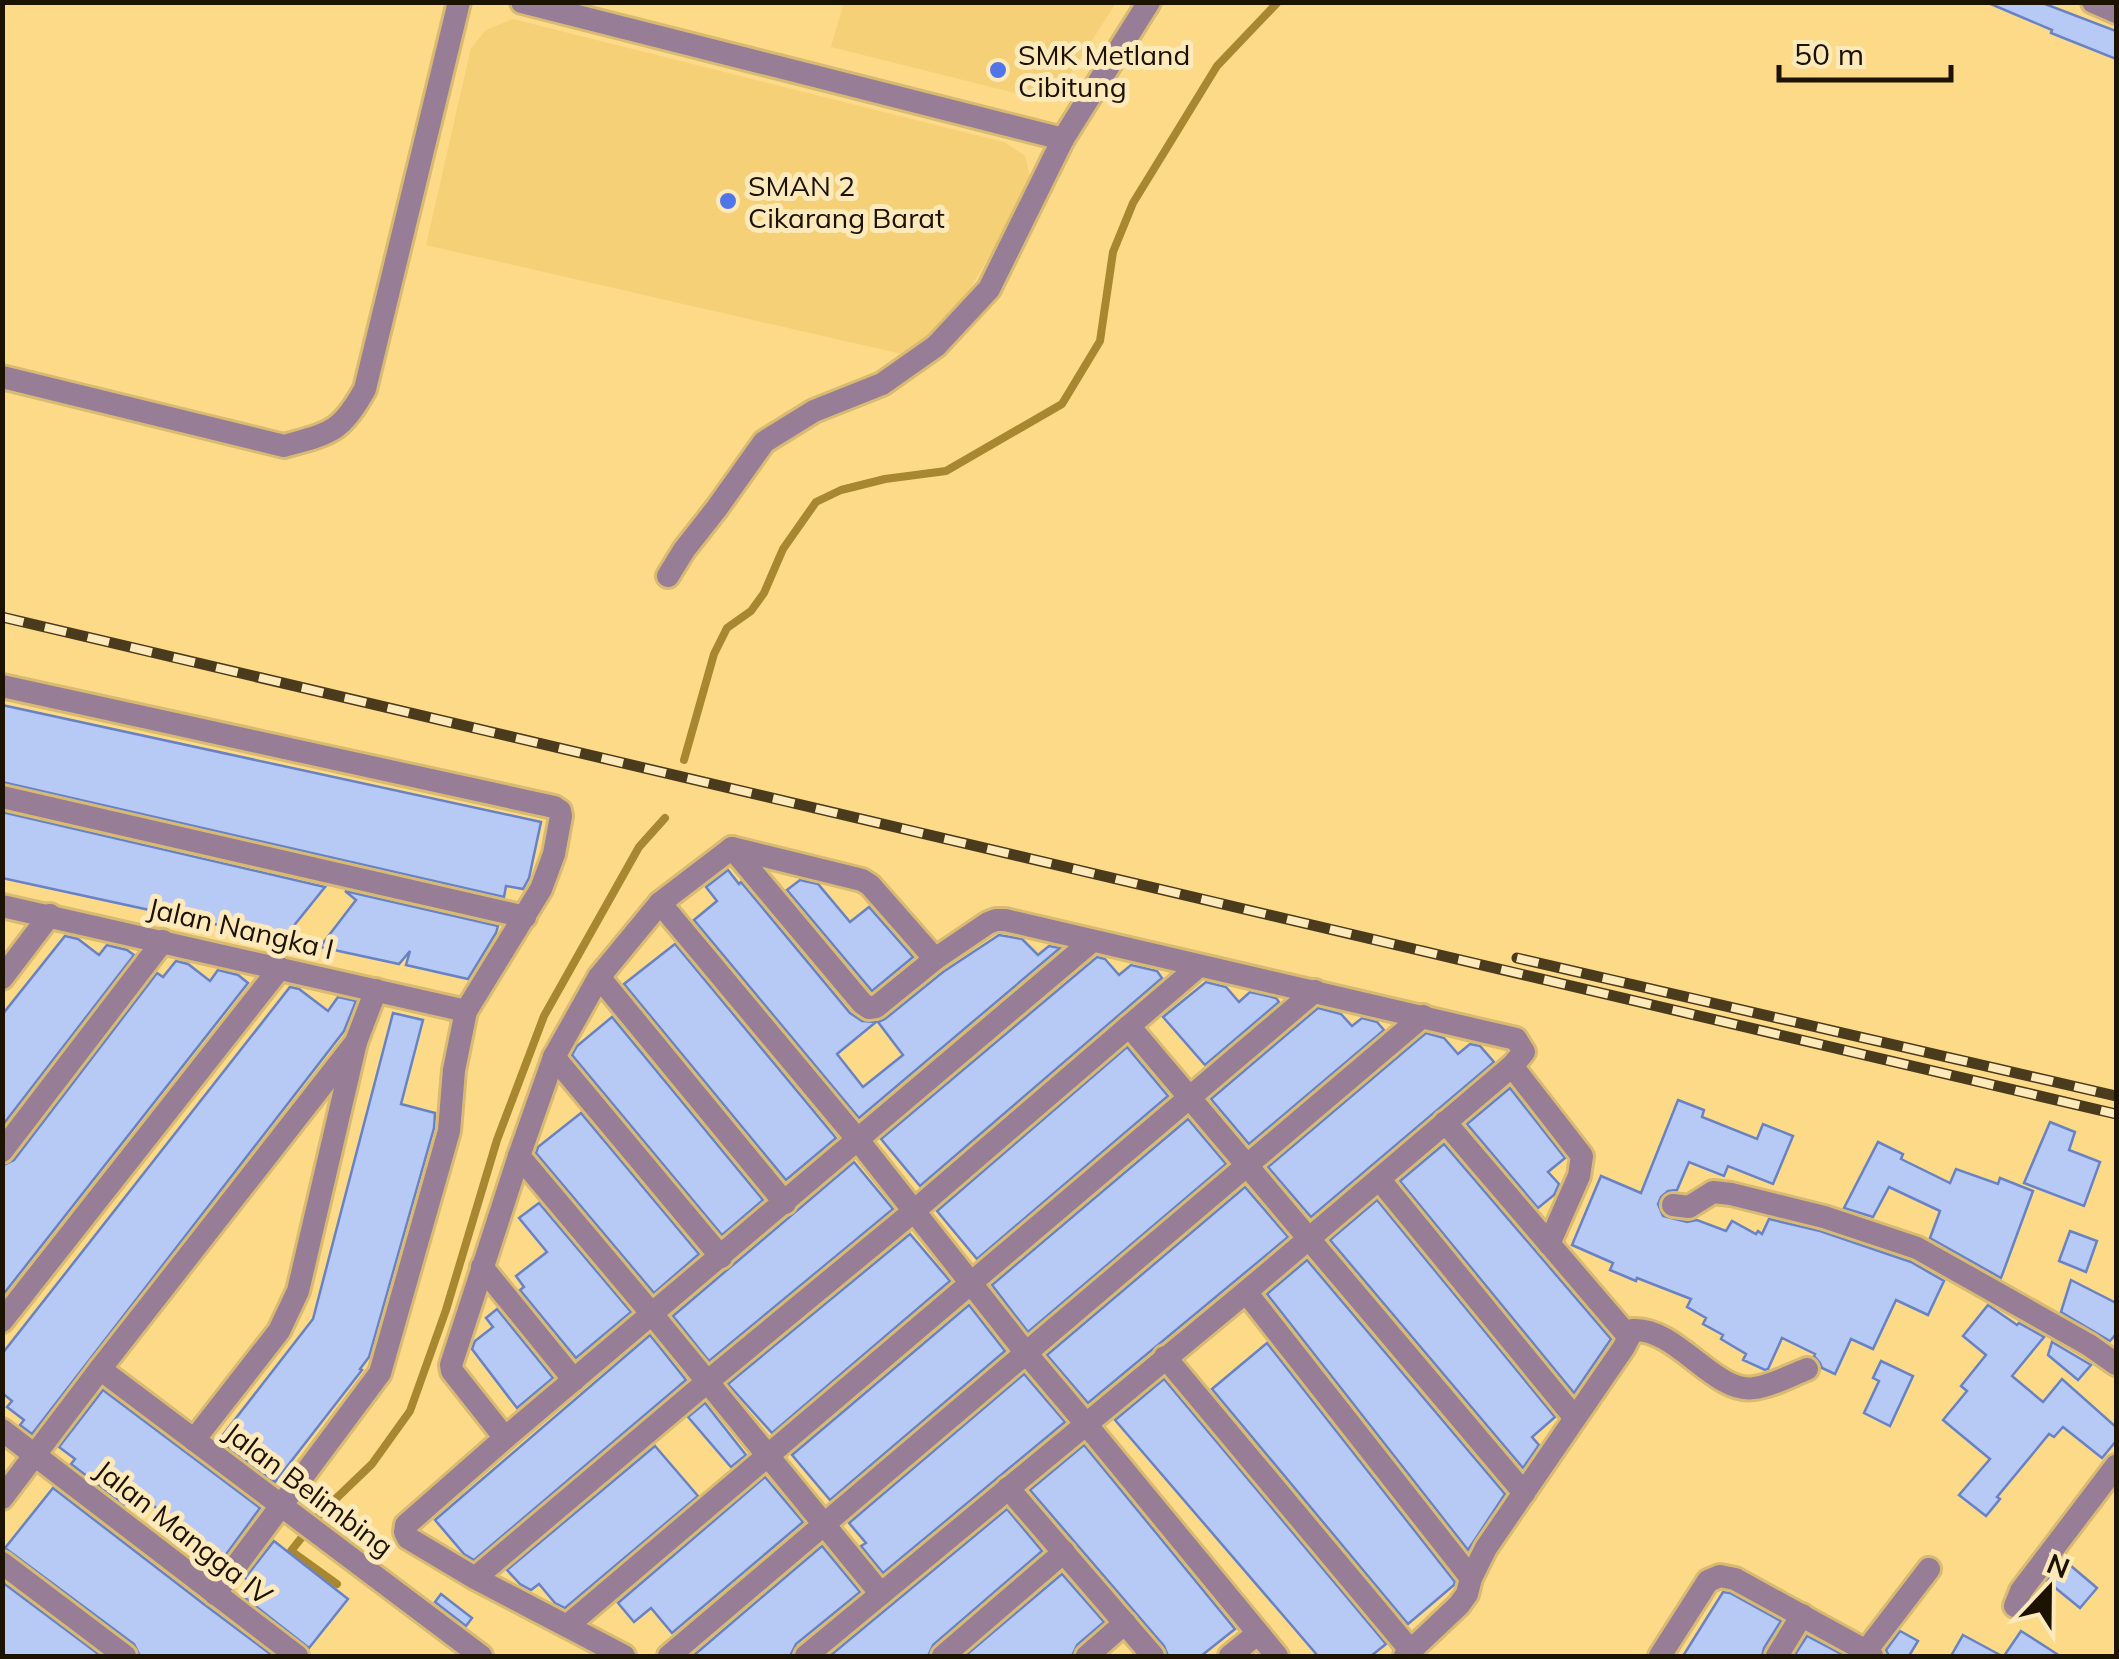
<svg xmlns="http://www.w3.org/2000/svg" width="2119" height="1659" font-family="Mulish,sans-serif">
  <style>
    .built { fill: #f5d076 }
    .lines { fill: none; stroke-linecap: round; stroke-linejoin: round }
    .stream { stroke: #a88731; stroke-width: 8 }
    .building { fill: #b7c9f5; stroke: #6882c6; stroke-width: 2.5 }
    .minor-casing { stroke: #d8ba72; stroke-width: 28 }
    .minor { stroke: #977d96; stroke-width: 22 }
    .rail-casing { stroke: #4a3b1c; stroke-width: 11 }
    .rail { stroke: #fde9ba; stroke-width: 8; stroke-dasharray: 22; stroke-linecap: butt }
    .poi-dot { fill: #5075e9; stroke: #fde9ba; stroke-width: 4 }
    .labels { text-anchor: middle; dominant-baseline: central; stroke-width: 10; stroke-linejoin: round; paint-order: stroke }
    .poi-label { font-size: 28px; fill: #1b1200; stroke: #fde9ba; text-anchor: start }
    .street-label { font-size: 28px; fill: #1b1200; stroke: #fde9ba }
  </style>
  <rect width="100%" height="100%" fill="#fcda88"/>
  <g class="built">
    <path d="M844 2H1116V3L1057 94 1039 99 831 47Z"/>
    <path d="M513 19 1004 142 1025 156 1030 176 1008 225 968 292 917 347 902 354 426 245 471 48 486 30Z"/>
  </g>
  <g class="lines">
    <g class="stream">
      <path d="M684 760 714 654 727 628 751 611 764 593 783 549 816 502 841 490 885 479 946 471 1062 404 1100 341 1113 252 1133 203 1217 66 1278 2"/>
      <path d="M337 1584 291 1551 321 1513 372 1464 410 1411 446 1310 497 1140 544 1016 639 847 665 818"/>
    </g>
  </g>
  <g class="building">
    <path d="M1986 2H2040L2116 31V59L2051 33 2052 30Z"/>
    <path d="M2 705 541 822 529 878 523 889 506 886 504 897 2 782Z"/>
    <path d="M2 812 325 887 283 939 2 878Z"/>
    <path d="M728 870 739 884 741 882 850 1013 862 1021 876 1022 837 1054 863 1087 903 1055 878 1022 885 1019 943 972 999 935 1022 939 1038 955 1049 946 1060 948 859 1118 694 920 717 901 706 887Z"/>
    <path d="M800 880 818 884 850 922 869 907 913 957 872 991 787 890Z"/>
    <path d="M345 891 498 926 496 933 468 979 406 965 410 951 399 964 320 947 356 900Z"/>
    <path d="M65 936 78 939 99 955 107 945 127 950 134 955 2 1126V1015Z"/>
    <path d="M675 944 836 1138 786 1180 624 984Z"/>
    <path d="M1097 957 1105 959 1119 975 1131 965 1157 971 1162 978 920 1186 881 1139Z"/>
    <path d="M176 961 188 964 210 981 218 970 238 975 248 983 2 1296V1166L14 1160 157 973 163 977Z"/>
    <path d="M1206 982 1226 987 1239 1002 1250 992 1276 998 1279 1002 1205 1065 1163 1017Z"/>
    <path d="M290 987 299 989 328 1011 338 997 356 1001 344 1031 32 1434 20 1425 24 1420 7 1407 12 1401 2 1393V1354Z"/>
    <path d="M1318 1008 1341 1014 1352 1026 1362 1018 1377 1022 1384 1030 1249 1144 1211 1099Z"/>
    <path d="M393 1013 423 1020 401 1104 435 1113 434 1128 369 1357 360 1369 362 1370 275 1482 219 1440 313 1319Z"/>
    <path d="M612 1017 763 1200 722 1235 572 1055 577 1046Z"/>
    <path d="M1426 1033 1444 1038 1458 1054 1470 1044 1480 1046 1494 1062 1311 1217 1268 1167Z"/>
    <path d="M1127 1047 1168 1096 977 1259 937 1211Z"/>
    <path d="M1510 1088 1565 1158 1548 1172 1559 1184 1554 1195 1538 1208 1467 1124Z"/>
    <path d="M1678 1100 1704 1110 1702 1117 1757 1139 1763 1124 1793 1136 1773 1184 1728 1166 1724 1176 1689 1162 1677 1190 1668 1191 1661 1197 1658 1204 1663 1216 1687 1222 1697 1220 1726 1231 1732 1221 1756 1234 1758 1231 1762 1234 1769 1219 1820 1231 1911 1262 1944 1281 1928 1315 1896 1300 1873 1349 1851 1339 1835 1374 1822 1368 1820 1363 1814 1356 1815 1354 1782 1338 1768 1369 1765 1370 1743 1360 1746 1354 1721 1339 1723 1335 1703 1324 1706 1318 1687 1307 1691 1299 1637 1278 1636 1281 1610 1270 1613 1263 1572 1245 1601 1176 1641 1193Z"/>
    <path d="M581 1113 699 1254 654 1293 536 1153 538 1147Z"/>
    <path d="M1188 1119 1226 1164 1028 1332 992 1285Z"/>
    <path d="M2050 1122 2075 1132 2069 1150 2100 1162 2084 1206 2024 1183Z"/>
    <path d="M1878 1142 1903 1154 1901 1159 1950 1183 1956 1169 1998 1184 2000 1178 2033 1191 2001 1278 1930 1238 1940 1211 1889 1187 1873 1217 1844 1208Z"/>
    <path d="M1444 1144 1611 1339 1574 1393 1400 1181Z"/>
    <path d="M854 1162 893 1209 709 1361 673 1316Z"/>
    <path d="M1245 1187 1288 1237 1088 1403 1047 1355Z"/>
    <path d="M1377 1200 1555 1417 1532 1437 1539 1445 1523 1468 1330 1240Z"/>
    <path d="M539 1203 631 1312 576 1358 520 1290 524 1287 516 1276 547 1252 519 1218Z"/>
    <path d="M2070 1231 2097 1241 2086 1272 2059 1261Z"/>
    <path d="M910 1234 950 1281 772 1433 728 1384Z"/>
    <path d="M1307 1260 1505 1494 1468 1550 1267 1294Z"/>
    <path d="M2071 1280 2116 1303V1334L2110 1341 2061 1312Z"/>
    <path d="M969 1305 1005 1351 830 1500 792 1455Z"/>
    <path d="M1988 1305 2017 1325 2019 1323 2044 1337 2012 1376 2043 1402 2062 1379 2116 1427V1441L2102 1458 2063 1427 2054 1437 2049 1434 1997 1497 2000 1499 1986 1516 1959 1495 1990 1459 1943 1420 1967 1391 1961 1386 1986 1355 1963 1336Z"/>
    <path d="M497 1309 553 1378 517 1408 472 1349 475 1341 493 1327 486 1318Z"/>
    <path d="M650 1335 686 1380 474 1560 464 1554 435 1520Z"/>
    <path d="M2052 1342 2091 1365 2078 1380 2048 1355Z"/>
    <path d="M1267 1343 1455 1582 1454 1585 1408 1624 1212 1389Z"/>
    <path d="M1881 1361 1913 1376 1890 1426 1864 1413 1879 1381 1873 1378Z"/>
    <path d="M1024 1374 1065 1422 883 1573 861 1546 866 1543 849 1523Z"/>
    <path d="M1164 1379 1386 1644 1371 1656H1318L1115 1420Z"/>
    <path d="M103 1390 260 1508 222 1560 136 1492 125 1505 71 1464 75 1459 59 1447Z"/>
    <path d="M705 1403 746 1455 731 1467 688 1417Z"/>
    <path d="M1084 1445 1235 1629 1201 1656H1168L1164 1646 1030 1490Z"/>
    <path d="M655 1446 698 1496 565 1608 555 1603 539 1584 531 1590 520 1584 507 1570Z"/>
    <path d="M765 1477 803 1522 672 1633 651 1608 634 1622 618 1603Z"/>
    <path d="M53 1488 205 1605 273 1656H140L134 1644 5 1548Z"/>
    <path d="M1007 1509 1042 1551 933 1645 928 1656 831 1655Z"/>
    <path d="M274 1541 348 1599 309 1648 240 1594 250 1582 245 1578Z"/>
    <path d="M822 1546 860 1592 796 1644 790 1656H693Z"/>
    <path d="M2064 1560 2097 1588 2080 1608 2047 1581Z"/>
    <path d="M1062 1574 1104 1622 1077 1645 1072 1656H965Z"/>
    <path d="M2 1582 101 1656H2Z"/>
    <path d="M1723 1592 1730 1593 1781 1621 1764 1648 1762 1656H1683Z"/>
    <path d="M441 1594 472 1618 466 1626 435 1602Z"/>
    <path d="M1900 1631 1918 1641 1909 1656H1889L1886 1650Z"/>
    <path d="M2021 1631 2060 1656H2004Z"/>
    <path d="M1963 1635 2002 1656H1951Z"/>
    <path d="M1807 1636 1845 1656H1794Z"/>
  </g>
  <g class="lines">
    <g class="minor-casing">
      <g id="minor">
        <path d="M522 2 1063 139"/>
        <path d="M2093 2 2116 12"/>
        <path d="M2 377 284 446C330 433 341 433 365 389L459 2"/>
        <path d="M668 576 684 550 717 508 764 442 814 411 882 384 936 346 989 289 1063 139 1149 2"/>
        <path d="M2 686 554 807 560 811 561 816 554 854 541 889 466 1011 454 1070 449 1131 380 1373 215 1594"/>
        <path d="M2 797 525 917"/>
        <path d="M732 848 862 1003 869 1008 876 1007 935 959"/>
        <path d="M660 903 858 1140 1026 1353 1086 1424 1277 1656"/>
        <path d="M2 906 466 1011"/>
        <path d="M599 977 785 1203"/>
        <path d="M2 978 50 915"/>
        <path d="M1129 1026 1524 1493"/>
        <path d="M554 1057 721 1257"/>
        <path d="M1512 1066 1582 1156 1579 1176 1549 1244"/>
        <path d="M2 1151 163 941"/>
        <path d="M519 1156 652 1314 881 1594"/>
        <path d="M1379 1179 1575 1418"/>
        <path d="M1673 1205 1689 1207 1713 1192 1731 1194 1824 1217 1917 1248 2089 1345 2116 1364"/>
        <path d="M482 1267 574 1380"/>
        <path d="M1246 1292 1471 1578"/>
        <path d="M2 1321 280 968"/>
        <path d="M1629 1337 1633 1330C1676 1327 1716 1395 1754 1388 1772 1386 1791 1375 1807 1369"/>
        <path d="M1165 1357 1411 1651"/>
        <path d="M100 1369 481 1656"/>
        <path d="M2 1430 297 1656"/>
        <path d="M505 1438 452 1371 451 1365 519 1156 554 1057 599 977 660 903 732 848 862 880 870 885 935 959 988 923 996 920H1005L1516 1039 1524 1052 1512 1066 1246 1292 806 1656"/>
        <path d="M194 1440 279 1331 298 1291 356 1042 376 990"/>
        <path d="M1008 1488 1153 1656"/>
        <path d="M2 1498 100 1369 356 1042"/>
        <path d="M2 1563 125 1656"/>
        <path d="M475 1578 707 1382 914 1211 1199 966"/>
        <path d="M2015 1606 2021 1591 2116 1466"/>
        <path d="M567 1626 1315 991"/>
        <path d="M1866 1651 1929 1569"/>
        <path d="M624 1656 475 1578 408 1538 405 1532 406 1525 505 1438 1092 941"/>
        <path d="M669 1656 1423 1016"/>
        <path d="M943 1656 1064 1552"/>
        <path d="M1087 1656 1125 1623"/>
        <path d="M1230 1656 1257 1634"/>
        <path d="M1405 1656 1459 1605 1467 1594 1471 1578 1486 1548 1624 1347 1629 1337 1445 1122"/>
        <path d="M1660 1656 1708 1581 1720 1576 1735 1579 1866 1651 1872 1656"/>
        <path d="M1777 1656 1802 1615"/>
      </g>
    </g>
    <use href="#minor" class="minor"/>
    <g class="rail-casing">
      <g id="rail">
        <path d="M2 617 2116 1114"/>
        <path d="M1517 958 2116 1096"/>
      </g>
    </g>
    <use href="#rail" class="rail"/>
  </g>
  <g class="poi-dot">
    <circle cx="998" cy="70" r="10"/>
    <circle cx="728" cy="201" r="10"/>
  </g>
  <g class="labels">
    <g class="poi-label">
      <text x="1018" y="54">SMK Metland<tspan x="1018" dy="32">Cibitung</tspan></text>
      <text x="748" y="185">SMAN 2<tspan x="748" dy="32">Cikarang Barat</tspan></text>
    </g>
    <g class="street-label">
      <text transform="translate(241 928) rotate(13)">Jalan Nangka I</text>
      <text transform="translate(309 1489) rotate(37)">Jalan Belimbing</text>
      <text transform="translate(184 1532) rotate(38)">Jalan Mangga IV</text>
    </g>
  </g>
  <rect width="2119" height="1659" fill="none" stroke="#1b1200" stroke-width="10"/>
  <g transform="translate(2049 1589) rotate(22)" stroke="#fde9ba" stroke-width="8" paint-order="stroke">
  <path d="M0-8L18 38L0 25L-18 38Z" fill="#1b1200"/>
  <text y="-15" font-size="28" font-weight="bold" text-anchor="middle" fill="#1b1200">N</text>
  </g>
  <path d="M1779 65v15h172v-15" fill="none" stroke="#1b1200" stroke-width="5"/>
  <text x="1794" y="65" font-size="30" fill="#1b1200" stroke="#fde9ba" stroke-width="8" paint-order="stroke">50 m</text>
</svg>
